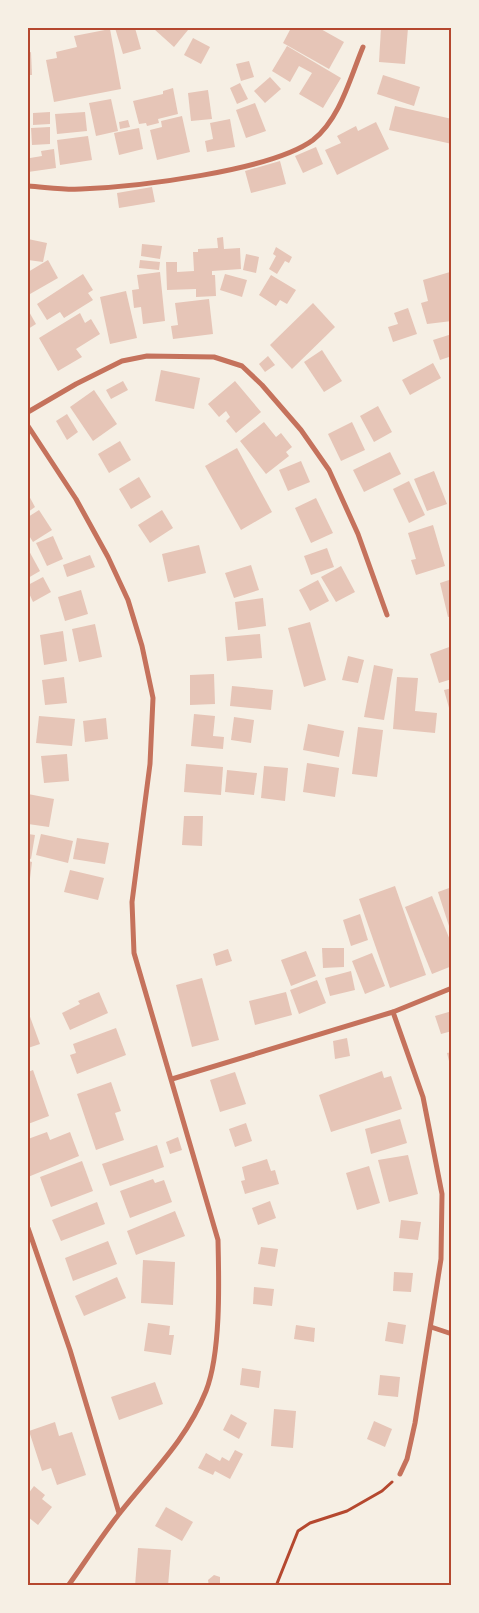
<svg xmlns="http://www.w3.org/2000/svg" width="479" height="1613" font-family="Poppins,sans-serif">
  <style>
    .building { fill: #e6c5b7 }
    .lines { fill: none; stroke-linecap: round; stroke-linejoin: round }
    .path { stroke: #b5482f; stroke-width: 3 }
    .minor { stroke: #c5725c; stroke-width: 5 }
    .neatline { fill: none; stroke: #b5482f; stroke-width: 2 }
  </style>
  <rect width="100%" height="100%" fill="#f6efe4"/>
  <g class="building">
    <path d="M115 28H135L141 49 123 54Z"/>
    <path d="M156 28H185L188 30 174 47 154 29Z"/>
    <path d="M291 28H319L344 42 329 69 283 43Z"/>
    <path d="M381 28H408L405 64 379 62Z"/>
    <path d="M110 29 121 89 54 102 46 60 57 58 56 52 77 47 74 36Z"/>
    <path d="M193 38 210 47 201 64 184 55Z"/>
    <path d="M287 46 341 78 323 108 299 94 312 73 299 66 290 82 272 71Z"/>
    <path d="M31 52 32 75H28V53Z"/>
    <path d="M249 61 254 77 241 81 236 64Z"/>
    <path d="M383 75 420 87 414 106 377 94Z"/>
    <path d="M270 77 281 89 265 103 254 91Z"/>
    <path d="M240 83 248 99 237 104 230 88Z"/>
    <path d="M173 88 178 114 158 119 159 123 147 126 146 123 139 124 133 101 163 94V91Z"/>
    <path d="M208 90 212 119 191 121 188 93Z"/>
    <path d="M111 99 118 131 96 136 89 103Z"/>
    <path d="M255 103 266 131 246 138 236 110Z"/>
    <path d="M395 106 452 119V144L389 130Z"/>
    <path d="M50 112V124L33 125V113Z"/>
    <path d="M85 112 87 131 57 134 55 114Z"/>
    <path d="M182 116 190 152 157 160 150 130 162 127 161 121Z"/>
    <path d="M230 119 235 147 207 152 205 141 213 139 210 123Z"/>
    <path d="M128 120 130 127 120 129 119 122Z"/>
    <path d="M376 122 389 149 337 175 325 150 341 143 337 136 356 126 358 131Z"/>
    <path d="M50 127V144L32 145 31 128Z"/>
    <path d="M139 128 143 149 119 155 114 133Z"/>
    <path d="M88 136 92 160 60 165 57 140Z"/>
    <path d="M28 147 30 158 42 156 41 151 54 149 56 168 28 172Z"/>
    <path d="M316 147 323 164 303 173 295 156Z"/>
    <path d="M280 161 286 184 251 193 245 171Z"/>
    <path d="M152 187 155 202 119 208 117 193Z"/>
    <path d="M223 237 224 249 240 248 241 269 212 271V275H215L216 296 196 297V289L167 290 166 262H177V272L194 271 193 252H198V249L218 248 217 238Z"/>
    <path d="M28 239 47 243 43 262 28 260Z"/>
    <path d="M142 244 162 246 160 259 141 256Z"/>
    <path d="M276 247 292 257 289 263 285 261 277 274 269 269 276 256 273 254Z"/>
    <path d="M246 254 259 257 256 273 243 270Z"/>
    <path d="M48 260 58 278 30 294 28 290V272Z"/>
    <path d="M140 260 160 262 159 270 139 268Z"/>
    <path d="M160 272 165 321 143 324 141 307 134 308 132 290 139 289 137 275Z"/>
    <path d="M450 272 452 321 427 324 421 303 428 301 423 280Z"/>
    <path d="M83 274 93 290 88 293 93 300 64 318 60 312 47 320 37 304Z"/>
    <path d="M225 274 247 280 242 297 220 290Z"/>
    <path d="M271 275 296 290 287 304 280 300 276 306 259 295Z"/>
    <path d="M126 291 137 338 110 344 100 297Z"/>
    <path d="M209 299 213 334 173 339 171 326 178 325 175 303Z"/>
    <path d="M313 303 335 327 292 369 270 345Z"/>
    <path d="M408 308 417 334 393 342 388 327 398 324 394 313Z"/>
    <path d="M28 310 36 324 28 329Z"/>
    <path d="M80 313 85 323 91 319 100 334 76 349 82 357 58 371 39 338Z"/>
    <path d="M452 334V356L440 360 433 340Z"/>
    <path d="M322 350 342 381 324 392 304 362Z"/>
    <path d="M268 356 275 365 265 372 259 364Z"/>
    <path d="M433 363 441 378 410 395 402 380Z"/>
    <path d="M161 370 200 378 194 409 155 401Z"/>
    <path d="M123 381 128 390 111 399 106 390Z"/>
    <path d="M235 381 261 412 236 433 226 421 230 417 226 411 219 417 208 404Z"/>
    <path d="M94 390 117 424 93 441 70 407Z"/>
    <path d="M378 406 392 432 374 442 360 416Z"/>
    <path d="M67 414 78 432 67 440 56 421Z"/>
    <path d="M264 422 276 437 281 433 292 447 286 452 289 456 266 474 240 441Z"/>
    <path d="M352 422 365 450 341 461 328 434Z"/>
    <path d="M120 441 131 460 109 473 98 454Z"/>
    <path d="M237 448 272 512 241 530 205 466Z"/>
    <path d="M390 452 401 474 364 492 353 470Z"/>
    <path d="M301 461 310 482 288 491 279 470Z"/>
    <path d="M434 471 447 504 427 511 414 479Z"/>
    <path d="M139 477 151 497 131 509 119 489Z"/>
    <path d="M409 481 425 515 409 523 393 489Z"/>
    <path d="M28 494 35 507 28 512Z"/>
    <path d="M316 498 333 533 311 543 295 508Z"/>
    <path d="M39 510 52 530 33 542 28 534V517Z"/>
    <path d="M162 510 173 528 150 543 138 525Z"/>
    <path d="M433 525 445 566 416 575 411 560 416 559 408 533Z"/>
    <path d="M53 536 63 559 47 566 36 543Z"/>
    <path d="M199 545 206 573 168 582 162 554Z"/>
    <path d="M327 548 334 567 311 575 304 556Z"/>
    <path d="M28 549 40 571 28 578Z"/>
    <path d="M90 555 95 567 67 577 63 565Z"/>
    <path d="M251 565 259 590 234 598 225 573Z"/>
    <path d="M341 566 355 592 336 602 321 577Z"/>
    <path d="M43 577 51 592 33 602 28 591V585Z"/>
    <path d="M452 579V616L448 617 440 583Z"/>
    <path d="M318 580 329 601 310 611 299 590Z"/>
    <path d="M81 590 88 614 65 621 58 597Z"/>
    <path d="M263 598 266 626 238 630 235 602Z"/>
    <path d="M310 622 326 680 304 687 288 628Z"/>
    <path d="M95 624 102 657 79 662 72 629Z"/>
    <path d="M63 631 67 661 44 665 40 635Z"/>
    <path d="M260 634 262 658 227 661 225 637Z"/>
    <path d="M452 646V679L439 683 430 654Z"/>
    <path d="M348 656 364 660 358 683 342 680Z"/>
    <path d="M374 665 393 669 384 720 364 717Z"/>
    <path d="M214 674 215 704 190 705V675Z"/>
    <path d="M64 677 67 703 45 705 42 680Z"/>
    <path d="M397 677 418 678 415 711 437 713 435 733 393 729Z"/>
    <path d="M232 686 273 690 271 710 230 706Z"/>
    <path d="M452 688V715H451L444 690Z"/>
    <path d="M194 714 215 716 213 736 224 737 223 749 191 746Z"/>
    <path d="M39 716 75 719 72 746 36 743Z"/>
    <path d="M234 717 254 720 251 743 231 740Z"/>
    <path d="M106 718 108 739 85 742 83 721Z"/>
    <path d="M308 724 344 731 339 757 303 750Z"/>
    <path d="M358 727 383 730 377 777 352 774Z"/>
    <path d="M67 754 69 781 44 783 41 756Z"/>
    <path d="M307 763 339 768 335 797 303 792Z"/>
    <path d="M186 764 223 767 221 795 184 792Z"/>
    <path d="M264 766 288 768 285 801 261 798Z"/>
    <path d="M227 770 257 773 254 795 225 792Z"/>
    <path d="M28 794 54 799 49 827 28 824Z"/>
    <path d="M184 816H203L202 846 182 845Z"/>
    <path d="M28 834 35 835 31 859 28 858Z"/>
    <path d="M41 834 73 841 68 863 36 855Z"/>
    <path d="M77 838 109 843 105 864 73 859Z"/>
    <path d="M28 861 32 862 29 887H28Z"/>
    <path d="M70 870 104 878 98 900 64 892Z"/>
    <path d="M395 886 426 975 390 988 359 899Z"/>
    <path d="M452 887V925L449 926 438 892Z"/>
    <path d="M432 896 452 945V966L432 974 405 907Z"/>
    <path d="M360 914 368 940 351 946 343 920Z"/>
    <path d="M322 948H344V967L323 968Z"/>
    <path d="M228 949 232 961 216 966 213 954Z"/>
    <path d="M306 951 316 976 291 986 281 960Z"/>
    <path d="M372 953 385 986 365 994 352 961Z"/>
    <path d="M351 971 355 990 330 996 325 978Z"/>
    <path d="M202 978 219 1040 192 1047 176 985Z"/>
    <path d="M317 980 326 1003 299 1014 290 990Z"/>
    <path d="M99 992 108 1013 70 1030 62 1013 80 1004 78 1001Z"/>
    <path d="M286 992 292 1015 255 1025 249 1001Z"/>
    <path d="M452 1011V1031L441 1034 435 1016Z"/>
    <path d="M29 1014 40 1044 28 1048V1015Z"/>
    <path d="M116 1028 126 1055 77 1074 70 1055 76 1053 73 1044Z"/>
    <path d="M347 1038 350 1056 335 1059 333 1041Z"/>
    <path d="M452 1052V1069H451L447 1053Z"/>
    <path d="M33 1070 49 1116 28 1124V1072Z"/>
    <path d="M382 1071 384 1078 391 1076 402 1109 331 1132 319 1095Z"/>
    <path d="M235 1072 246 1104 220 1112 210 1080Z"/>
    <path d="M111 1082 121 1111 115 1113 124 1140 96 1150 77 1094Z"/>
    <path d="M400 1119 407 1143 371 1154 365 1129Z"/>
    <path d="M246 1123 252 1141 235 1147 229 1129Z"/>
    <path d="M47 1132 50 1140 70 1132 79 1156 28 1177V1139Z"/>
    <path d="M178 1137 182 1150 170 1154 166 1142Z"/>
    <path d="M157 1145 164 1167 110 1186 102 1164Z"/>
    <path d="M408 1155 418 1194 389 1202 378 1160Z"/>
    <path d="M267 1159 271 1171 275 1170 279 1184 245 1194 241 1181 245 1180 242 1167Z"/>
    <path d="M82 1161 93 1191 51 1207 40 1177Z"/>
    <path d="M369 1166 380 1203 357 1210 346 1173Z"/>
    <path d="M153 1179 155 1183 164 1180 172 1202 130 1218 120 1191Z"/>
    <path d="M270 1201 276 1218 258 1225 252 1208Z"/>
    <path d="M97 1202 105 1224 61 1241 52 1220Z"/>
    <path d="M175 1211 185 1236 136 1255 127 1231Z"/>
    <path d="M401 1220 421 1222 418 1240 399 1238Z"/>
    <path d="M108 1241 117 1264 73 1281 65 1258Z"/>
    <path d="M261 1247 278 1249 275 1267 258 1264Z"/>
    <path d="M143 1260 175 1262 173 1305 141 1303Z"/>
    <path d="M394 1272 413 1273 411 1292 393 1291Z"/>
    <path d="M117 1277 126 1298 84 1316 75 1296Z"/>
    <path d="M254 1287 274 1289 272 1306 253 1304Z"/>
    <path d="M388 1322 406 1325 403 1344 385 1341Z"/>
    <path d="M148 1323 170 1326 169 1335H174L171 1355 144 1351Z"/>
    <path d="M296 1325 315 1328 314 1342 294 1339Z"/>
    <path d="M242 1368 261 1371 259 1388 240 1385Z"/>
    <path d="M380 1375 400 1377 398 1397 378 1395Z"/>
    <path d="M155 1382 163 1404 119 1420 111 1397Z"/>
    <path d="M274 1409 296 1411 293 1448 271 1446Z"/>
    <path d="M231 1414 247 1423 239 1439 223 1430Z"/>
    <path d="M374 1421 392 1429 385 1447 367 1439Z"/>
    <path d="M55 1422 59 1436 72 1432 86 1475 57 1485 51 1468 42 1471 29 1431Z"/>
    <path d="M235 1450 243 1454 230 1479 215 1471 213 1475 198 1468 206 1453 220 1461 222 1457 229 1461Z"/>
    <path d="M34 1486 45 1495 42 1499 52 1507 38 1525 28 1517V1494Z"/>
    <path d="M166 1507 193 1522 182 1541 155 1526Z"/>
    <path d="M138 1548 171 1550 168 1586H135Z"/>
    <path d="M214 1575 220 1577V1586H209L208 1580Z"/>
  </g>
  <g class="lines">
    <path class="path" d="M276 1586 298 1531 310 1523 347 1511 382 1491 392 1482"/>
    <g class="minor">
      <path d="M28 186C45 187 63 190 81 189 135 187 271 171 313 140 340 119 350 78 363 47"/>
      <path d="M28 412 76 384 122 361 147 356 214 357 242 366 262 385 301 430 329 470 358 534 387 615"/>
      <path d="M28 426 76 499 108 557 128 600 142 646 153 698 150 764 132 902 134 953 218 1240C219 1282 221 1352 206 1391 186 1441 151 1473 119 1514 101 1537 85 1562 68 1586"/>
      <path d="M393 1012 423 1097 442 1194 441 1259 415 1423 407 1459 400 1474"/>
      <path d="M172 1079 393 1012 452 988"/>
      <path d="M28 1228 70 1350 119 1513"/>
      <path d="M431 1327 452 1334"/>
    </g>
  </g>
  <rect width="479" height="1613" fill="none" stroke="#f6efe4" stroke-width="58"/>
  <rect x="29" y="29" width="421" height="1555" class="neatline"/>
</svg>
